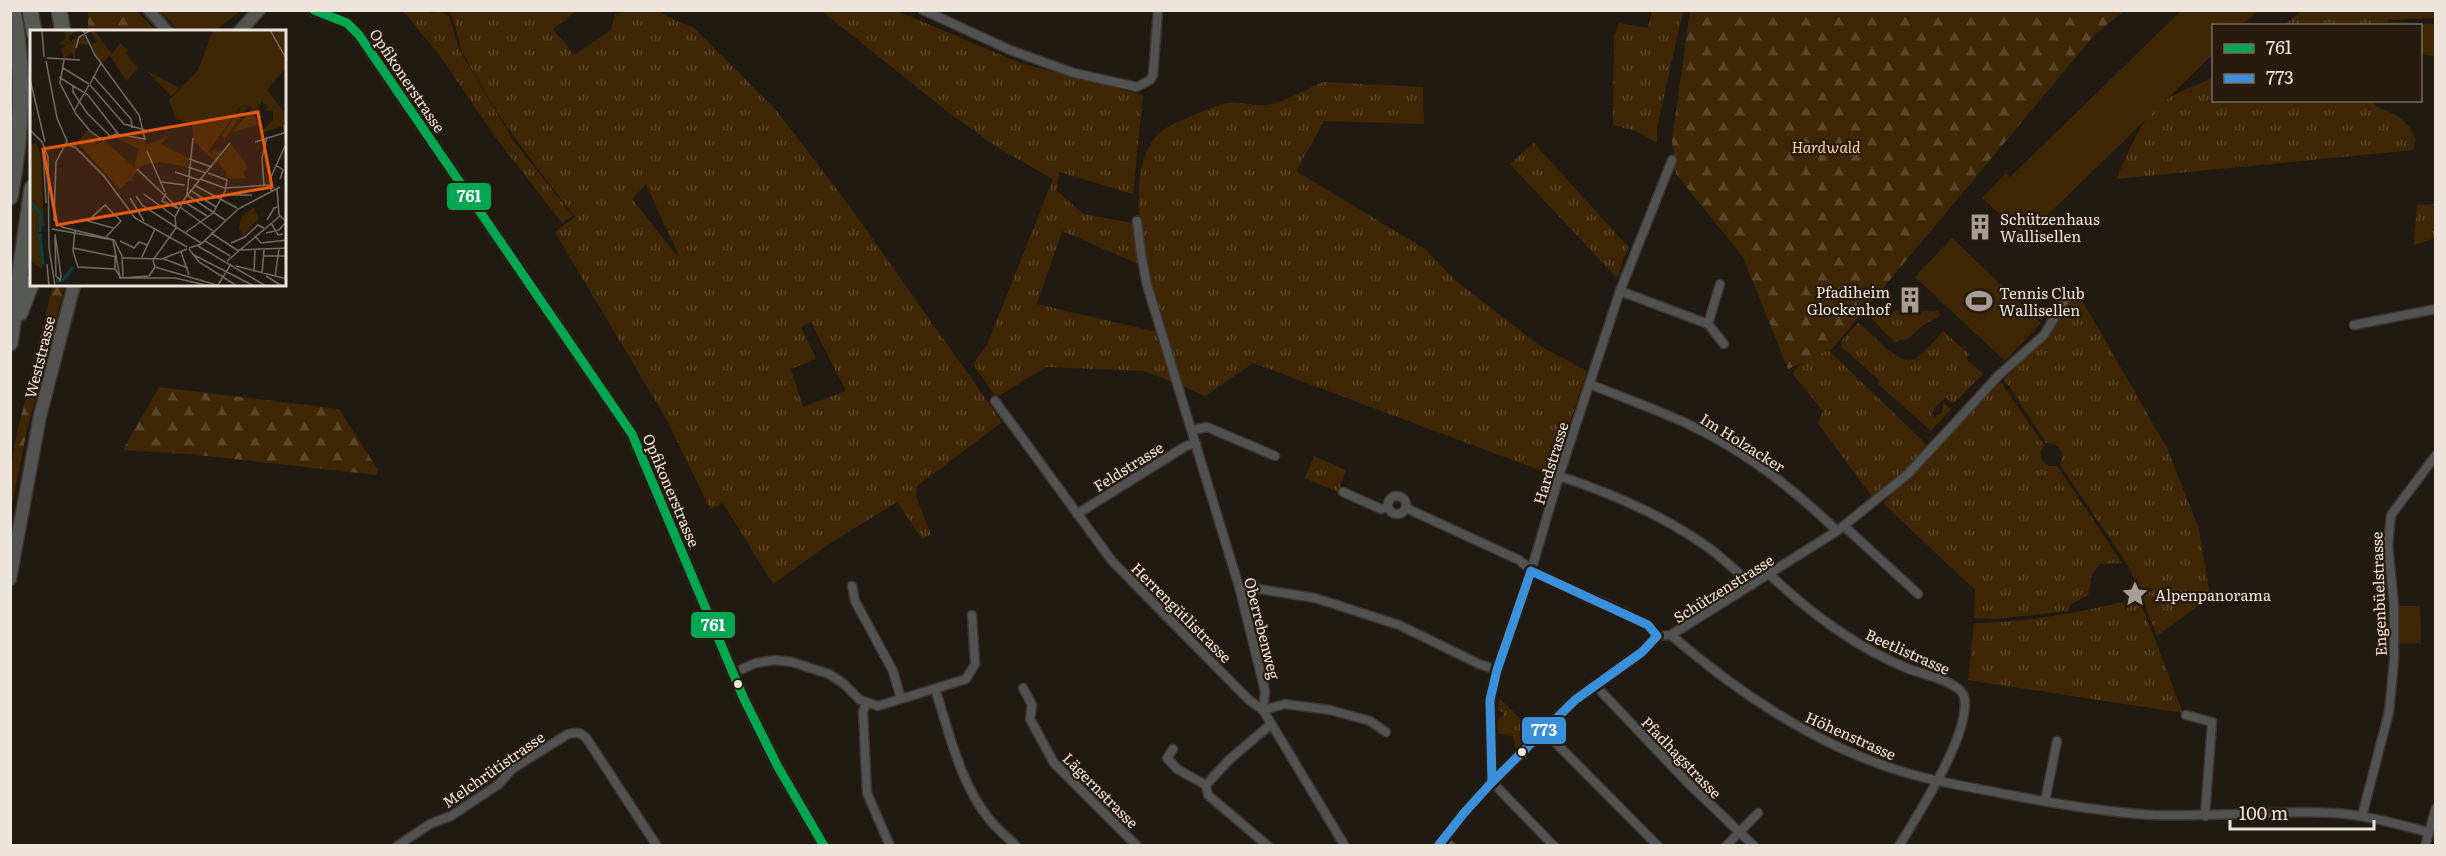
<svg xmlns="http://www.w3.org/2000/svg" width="2446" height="856" font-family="Literata,serif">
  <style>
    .grass { fill: url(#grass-tufts); fill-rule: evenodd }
    .forest { fill: url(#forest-firs) }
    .garden { fill: #3f2706 }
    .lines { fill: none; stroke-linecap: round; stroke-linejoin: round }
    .minor-casing { stroke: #3d3630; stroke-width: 11 }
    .tertiary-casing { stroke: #3d3630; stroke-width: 14 }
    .secondary-casing { stroke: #3d3630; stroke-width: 15 }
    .motorway-casing { stroke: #3d3630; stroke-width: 18 }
    .minor { stroke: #515251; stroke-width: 8 }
    .tertiary { stroke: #515251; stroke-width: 10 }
    .secondary { stroke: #535452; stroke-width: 12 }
    .motorway { stroke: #575955; stroke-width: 15 }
    .bus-1-casing { stroke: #271b0d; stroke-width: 14 }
    .bus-2-casing { stroke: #271b0d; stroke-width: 14 }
    .bus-1 { stroke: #00a651; stroke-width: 9 }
    .bus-2 { stroke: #3a90db; stroke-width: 9 }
    .bus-dot { fill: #ede4db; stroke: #271b0d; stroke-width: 2 }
    .labels { text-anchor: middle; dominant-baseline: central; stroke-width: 4.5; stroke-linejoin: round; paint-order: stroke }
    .street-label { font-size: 15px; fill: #ede4db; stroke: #271b0d }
    .park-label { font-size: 15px; font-style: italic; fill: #ffd19f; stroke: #271b0d }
    .poi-label { font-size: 15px; fill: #ede4db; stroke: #271b0d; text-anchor: start }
    .inset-river { fill: none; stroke: #084140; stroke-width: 3 }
    .inset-road { fill: none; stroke: #736b63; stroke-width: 1.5 }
    .view { fill: #e8590c; fill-opacity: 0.15; stroke: #e8590c; stroke-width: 3 }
    .inset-edge { fill: none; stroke: #ede4db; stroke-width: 3 }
    .line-badge { stroke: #271b0d; stroke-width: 2 }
    .badge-label { font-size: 16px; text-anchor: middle; font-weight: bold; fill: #fff }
  </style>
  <defs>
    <pattern id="grass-tufts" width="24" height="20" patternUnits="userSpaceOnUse" patternTransform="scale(1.5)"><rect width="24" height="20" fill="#3f2706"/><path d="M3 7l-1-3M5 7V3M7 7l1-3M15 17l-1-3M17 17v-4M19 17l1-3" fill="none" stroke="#5b462a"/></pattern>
    <pattern id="forest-firs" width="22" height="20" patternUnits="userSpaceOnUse" patternTransform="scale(1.5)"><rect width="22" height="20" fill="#3f2706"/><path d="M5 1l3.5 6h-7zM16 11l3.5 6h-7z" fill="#5b462a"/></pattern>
  </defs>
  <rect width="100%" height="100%" fill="#211a13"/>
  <g class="grass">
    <path d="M403 11H429L431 13 440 11 449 16 460 51 513 140 573 216 562 223 496 138 440 56Z"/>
    <path d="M447 11H576L553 29 574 55 611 30 615 14 628 11H660L668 17 694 28 776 110 848 204 1002 422 917 486 916 496 931 535 922 539 897 502 829 544 773 584 723 503 710 509 668 422 555 232 575 217C534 164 493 112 463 53 456 40 458 20 447 11ZM646 184 679 256 678 257 632 199ZM811 322 846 391 803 407 791 369 816 359 801 327Z"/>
    <path d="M822 11H897L1020 63 1143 95 1133 194 1059 172 1057 191 1084 214 1132 223 1138 264 1062 231 1037 304 1157 332 1173 382 1144 371 1047 367 996 397 973 364 987 345 1053 179 1000 149 949 113Z"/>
    <path d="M1652 11H1683L1657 127V143L1636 131 1613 125 1614 36 1619 23 1648 28Z"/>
    <path d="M2301 11H2435V18L2388 20 2387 25 2283 26Z"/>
    <path d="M2213 78 2214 100 2375 101V106C2395 113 2407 120 2416 139L2413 150 2117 179C2122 163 2143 119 2155 108 2168 95 2197 85 2213 78Z"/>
    <path d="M1323 82 1423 87 1424 124 1324 121 1296 171 1425 249 1455 280 1540 346 1587 371 1553 475 1253 363 1205 396 1181 385C1164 330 1103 164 1168 127 1179 121 1216 105 1227 103 1240 101 1255 107 1268 105 1284 102 1307 89 1323 82Z"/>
    <path d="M1534 143 1628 247 1617 278 1510 164Z"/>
    <path d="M2435 204V238L2414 245 2417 205Z"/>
    <path d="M2075 288 2167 448 2199 529 2210 597 2157 636 2129 567 2060 465C2066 452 2059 443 2046 443L2004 379 2046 336Z"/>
    <path d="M1878 309 1886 318 1897 310H1905L1912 316 1918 311H1937L1941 315 1922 326 1908 339 1899 340 1895 343 1872 319V315Z"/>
    <path d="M1858 323C1873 332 1898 369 1916 358 1926 352 1935 340 1943 331L1969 354 1966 359 1983 374 1955 402 1951 403 1946 397 1935 407 1932 414 1935 417 1942 412 1943 403 1951 409 1931 431 1877 383 1879 380 1841 346 1842 340Z"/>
    <path d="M1822 344 1929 447 1908 469 1873 498 1818 423 1823 411 1792 373Z"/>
    <path d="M1997 382 2002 384 2044 445 2040 452 2042 460 2048 466H2057L2122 563 2100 564 2092 574 2088 595 2070 605 2068 611 1995 619 1974 618 1975 590 1883 503 1918 469Z"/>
    <path d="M1314 456 1346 470 1338 492 1305 478Z"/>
    <path d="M2139 598 2183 713 1968 680 1974 623C2030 622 2084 612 2139 598Z"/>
    <path d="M1499 698 1533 731 1516 749 1513 736 1497 733V720L1503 716 1504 712 1498 711Z"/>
  </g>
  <g class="forest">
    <path d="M88 11H137L156 31H88Z"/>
    <path d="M1690 11H2125L2096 33 1832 349 1788 369 1743 257 1676 174 1672 140Z"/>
    <path d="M53 285H65L27 430 11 509V469L15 442Z"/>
    <path d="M159 387 339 409 378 470 376 475 188 454 123 450Z"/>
  </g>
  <g class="garden">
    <path d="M160 11H240L215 31H179Z"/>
    <path d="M2181 11H2258L2242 25 2214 26 2213 54 2025 237 1982 198 2006 173 2010 177Z"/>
    <path d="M2387 22 2435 24V56L2421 55 2420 26 2387 25Z"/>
    <path d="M1952 238 2041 323 2005 361 1915 277Z"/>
    <path d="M2398 606H2420L2421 643H2399Z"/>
  </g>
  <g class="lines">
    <g class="minor-casing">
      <g id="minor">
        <path d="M923 10 1010 50 1074 73 1137 87 1150 80 1153 75 1158 10"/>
        <path d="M1137 221 1141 254 1147 285 1240 590 1265 691 1263 710"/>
        <path d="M1620 291 1708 324 1724 344"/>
        <path d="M1708 324 1720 284"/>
        <path d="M2354 325 2436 309"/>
        <path d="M1589 384C1622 397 1655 409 1688 424 1744 450 1793 488 1837 531"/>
        <path d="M995 401 1112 561 1249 700 1263 710 1345 846"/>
        <path d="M1192 430 1207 427 1275 456"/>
        <path d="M1559 476C1611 493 1661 514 1706 546 1722 557 1737 572 1752 585"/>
        <path d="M1343 492 1381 509 1387 507"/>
        <circle cx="1397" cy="505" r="9"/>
        <path d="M1406 508 1519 560C1557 595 1623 598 1657 636"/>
        <path d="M1077 514 1186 446 1196 443"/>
        <path d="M1844 526 1918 594"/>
        <path d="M1770 575C1812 614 1855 647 1909 669 1922 674 1961 682 1964 697 1972 732 1918 814 1899 846"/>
        <path d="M852 586 855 601 893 671 901 699"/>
        <path d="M1240 590 1253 588 1315 598 1399 625 1479 664 1497 670"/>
        <path d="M1671 635C1736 691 1809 741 1891 768 1929 781 1970 787 2010 795 2057 804 2105 812 2153 815 2214 817 2274 810 2334 813 2366 815 2397 824 2428 832"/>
        <path d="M733 673 756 663 775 660 792 662 829 674 843 683 860 700 878 706 966 679 975 664 972 615"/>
        <path d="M1594 684 1686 781 1754 846"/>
        <path d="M1023 688 1032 705 1030 719 1054 763 1137 846"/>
        <path d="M935 689C950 734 959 781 989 819 997 829 1007 837 1016 846"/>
        <path d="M866 703 863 712 867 793 890 846"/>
        <path d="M1263 710 1285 704 1330 710 1370 721 1386 732"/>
        <path d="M2186 715 2212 722 2205 816"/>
        <path d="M1544 731 1658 846"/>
        <path d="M1173 749 1167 758 1177 769 1206 785"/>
        <path d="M1492 782 1490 700 1497 670 1531 571 1559 476 1620 291 1672 160"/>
        <path d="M1492 782 1554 846"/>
        <path d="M2045 801 2057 741"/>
        <path d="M2362 816 2389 712 2394 661V605L2388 545 2391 515 2436 455"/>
        <path d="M1442 839 1451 846"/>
        <path d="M397 846 430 824 451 816 499 784 512 769 568 734C577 732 581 732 587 739L657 846"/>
        <path d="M1268 846 1208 795 1206 785 1229 760 1271 724"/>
        <path d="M1438 846C1466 807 1500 774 1534 740 1549 726 1562 711 1577 698 1602 677 1638 663 1657 636L1671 635 1837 531 1908 474 1999 375 2044 335 2067 296"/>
        <path d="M1726 846 1758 813"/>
        <path d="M2425 846 2436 808"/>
      </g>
    </g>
    <g class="tertiary-casing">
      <g id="tertiary">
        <path d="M149 10 168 32"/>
        <path d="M313 10 347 23 359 35 632 434 744 699 778 767 824 846"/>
      </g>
    </g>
    <g class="secondary-casing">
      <g id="secondary">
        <path d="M239 32 259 10"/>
        <path d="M10 579 40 416 74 285"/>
      </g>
    </g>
    <g class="motorway-casing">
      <g id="motorway">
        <path d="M30 10 34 32"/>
        <path d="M59 10 63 32"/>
        <path d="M10 197C22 135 25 73 13 10"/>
        <path d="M20 313 32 282"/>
        <path d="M10 343 32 188"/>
      </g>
    </g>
    <use href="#minor" class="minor"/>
    <use href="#tertiary" class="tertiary"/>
    <use href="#secondary" class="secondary"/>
    <use href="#motorway" class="motorway"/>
    <g class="bus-1-casing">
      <path id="bus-1" d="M314 10 347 23 359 35 632 434 744 699 778 767 824 846"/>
    </g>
    <g class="bus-2-casing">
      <g id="bus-2">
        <path d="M1531 571 1648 625 1657 636 1642 652 1575 700 1492 782 1490 700 1497 670Z"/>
        <path d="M1438 846 1464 813 1492 782"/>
      </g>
    </g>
    <use href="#bus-1" class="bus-1"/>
    <use href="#bus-2" class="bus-2"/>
  </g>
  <defs>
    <g id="building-bare" transform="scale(2.07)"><path d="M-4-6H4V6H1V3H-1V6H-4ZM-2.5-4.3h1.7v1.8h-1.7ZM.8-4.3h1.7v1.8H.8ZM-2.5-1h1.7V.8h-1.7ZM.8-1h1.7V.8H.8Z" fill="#a69d95" stroke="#271b0d" stroke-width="2.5" paint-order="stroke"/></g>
    <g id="stadium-bare" transform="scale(2.07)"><path d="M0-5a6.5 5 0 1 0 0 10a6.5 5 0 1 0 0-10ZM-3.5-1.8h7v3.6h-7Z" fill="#a69d95" stroke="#271b0d" stroke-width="2.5" paint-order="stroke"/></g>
    <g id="sight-bare" transform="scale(2.07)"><path d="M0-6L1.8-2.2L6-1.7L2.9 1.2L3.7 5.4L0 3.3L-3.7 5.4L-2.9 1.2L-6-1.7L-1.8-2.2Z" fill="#a69d95" stroke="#271b0d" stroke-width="2.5" paint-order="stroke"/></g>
  </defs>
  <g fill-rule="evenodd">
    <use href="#building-bare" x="1980" y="227"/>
    <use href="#building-bare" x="1910" y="300"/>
    <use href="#stadium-bare" x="1979" y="301"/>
    <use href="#sight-bare" x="2135" y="594"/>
  </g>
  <g class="bus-dot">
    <circle cx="738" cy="684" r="5"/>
    <circle cx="1522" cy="752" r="5"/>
  </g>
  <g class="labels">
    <g class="street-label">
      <text transform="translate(408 80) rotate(56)">Opfikonerstrasse</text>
      <text transform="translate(39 357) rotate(-76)">Weststrasse</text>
      <text transform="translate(1743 442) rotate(32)">Im Holzacker</text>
      <text transform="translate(1550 463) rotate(-73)">Hardstrasse</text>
      <text transform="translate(1128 466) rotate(-32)">Feldstrasse</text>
      <text transform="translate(672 490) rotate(67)">Opfikonerstrasse</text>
      <text transform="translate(1723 588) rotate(-32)">Schützenstrasse</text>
      <text transform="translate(2378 594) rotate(-92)">Engenbüelstrasse</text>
      <text transform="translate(1182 612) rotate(45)">Herrengütlistrasse</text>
      <text transform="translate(1263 628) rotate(76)">Oberrebenweg</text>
      <text transform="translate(1908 651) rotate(24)">Beetlistrasse</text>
      <text transform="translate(1851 735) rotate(24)">Höhenstrasse</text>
      <text transform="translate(1682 757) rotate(46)">Pfadhagstrasse</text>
      <text transform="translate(493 769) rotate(-35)">Melchrütistrasse</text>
      <text transform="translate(1101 790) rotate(45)">Lägernstrasse</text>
    </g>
    <g class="park-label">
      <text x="1826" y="146">Hardwald</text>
    </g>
    <g class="poi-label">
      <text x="2000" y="218">Schützenhaus<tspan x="2000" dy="17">Wallisellen</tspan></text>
      <text x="1890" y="291" text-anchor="end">Pfadiheim<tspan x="1890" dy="17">Glockenhof</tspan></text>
      <text x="1999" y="292">Tennis Club<tspan x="1999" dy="17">Wallisellen</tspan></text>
      <text x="2155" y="594">Alpenpanorama</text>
    </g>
  </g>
  <g transform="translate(30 30)">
    <rect width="256" height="256" fill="#211a13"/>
    <path d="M34 0H47L38 7 44 16 42 10 55 5 59 15 46 14 45 29 41 23 35 27 42 31 33 28 31 19 36 16 28 13 36 8ZM64 0 82 24 90 13 98 20 96 23 108 38 97 51 80 26 71 33 60 14 68 12 60 1ZM117 41 150 58 141 66ZM237 60 256 84 254 95 229 104 243 90V81H236L238 77 232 71ZM222 78 231 80 224 84 228 95 202 102ZM58 100 68 108 64 115 75 111 104 137 109 119 82 106 115 110 116 115 140 105 130 114 159 128 157 137 129 132 111 136 102 148 104 152 100 150 90 159 47 112ZM200 113 215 132 217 138 213 142 216 148 197 149 196 141 177 124 179 122 184 125 181 121 189 117 185 121 192 120 190 127 185 125 190 129Z" fill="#3f2706"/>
    <path d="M183 0H256V38L237 60 228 79 212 75 176 124 163 109 162 94 146 89 139 70 168 40ZM6 112 11 126 14 196H9L11 186 0 172V116Z" fill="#3f2706"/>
    <path d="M213 75 217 78 195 109 191 106ZM0 172 11 186 8 196 13 240 0 230ZM224 177 229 188 214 206 209 199 211 187Z" fill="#3f2706"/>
    <path class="inset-river" d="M0 171 11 185 10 202M10 203 13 234M26 251 33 250 43 237"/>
    <path class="inset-road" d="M12 0 14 27M240 0 257 30M46 18 49 7 61 0M17 28 50 30M34 30 30 53 46 84 60 101 73 110 86 104 115 109 109 85 65 25 53 0M16 31 27 88 37 111 26 132 24 190 32 197 84 210 92 226 93 247M33 38 59 54M63 46 101 89 102 98M29 47 58 65 89 105M0 49 15 112M60 54 71 33M60 55 94 94 115 100M43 56V62L57 83 80 106M44 81 59 55M0 100 12 112 18 127 19 218 25 256M225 112 257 102M37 115 45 117 74 146 105 188 157 217M13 120 16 173M117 121 135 162M159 129 182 137M246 135 253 140 250 149M158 137 176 143M107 139 149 179M145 142 169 150M170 149 195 158 240 155M131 152 155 155M164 155 207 178M234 155 232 128 237 107M247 159 249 185 257 192M160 160 186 177M241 162V147L256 114 254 95M136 163 132 171 147 178M114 164 145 187M157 165 163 108M157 165 195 190M193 165H222M106 166 113 176 171 213M100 168 114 191M153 171 177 186M150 177 183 201M237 190 244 178 248 177M241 193 248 205 253 204M22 199 83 210 90 248H145L180 256M45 200 43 221 48 237 85 239M156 202 183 183 195 161 197 150 178 143M181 203 207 220M236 203 249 200 256 192M25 204 31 246 30 250 26 246 25 207M225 206 231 213 257 210M76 207 91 191 75 175 58 191 83 198M90 211 104 218 109 212 117 215M175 211 200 226M201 213 215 207 228 195 234 198M168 216 236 256M43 218 87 227M159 218 171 214 208 179 250 157M159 219 169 232 207 256M207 220 257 218M151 222 159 245M162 224 224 256M234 226H257M85 227V239L91 248 119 246 125 237M93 228 132 229 157 219M111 229 125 199M134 229 158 238M197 231 250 186M17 234 19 256M206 236 257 249M125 237 123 230 146 198 145 187 155 168 200 113M125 237 190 256M224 242 225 220M232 244 234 220M236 246 252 256M245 247 249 219M188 255 201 234"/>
    <path class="view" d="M228 82 242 157 27 195 13 119Z"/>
    <rect width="256" height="256" class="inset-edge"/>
  </g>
  <g class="line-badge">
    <rect x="446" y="182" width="46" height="29" rx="6" fill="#00a651"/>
    <rect x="690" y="611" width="46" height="28" rx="6" fill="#00a651"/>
    <rect x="1521" y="716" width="46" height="29" rx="6" fill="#3a90db"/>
  </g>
  <g class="badge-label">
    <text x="469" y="202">761</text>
    <text x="713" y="631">761</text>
    <text x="1544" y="736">773</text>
  </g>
  <rect width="2446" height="856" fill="none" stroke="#ede4db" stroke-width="24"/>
  <rect x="2212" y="24" width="210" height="78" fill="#271b0d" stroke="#766b5f" stroke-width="1.5"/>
  <rect x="2224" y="44" width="30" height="9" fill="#00a651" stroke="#766b5f" stroke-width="1.5"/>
  <text x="2266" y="54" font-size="18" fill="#ede4db">761</text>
  <rect x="2224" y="74" width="30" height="9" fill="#3a90db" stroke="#766b5f" stroke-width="1.5"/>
  <text x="2266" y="84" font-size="18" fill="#ede4db">773</text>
  <path d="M2230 820v9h144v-9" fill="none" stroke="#ede4db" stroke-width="3"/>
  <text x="2239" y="820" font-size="18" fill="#ede4db" stroke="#271b0d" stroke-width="4.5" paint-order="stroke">100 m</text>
</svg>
